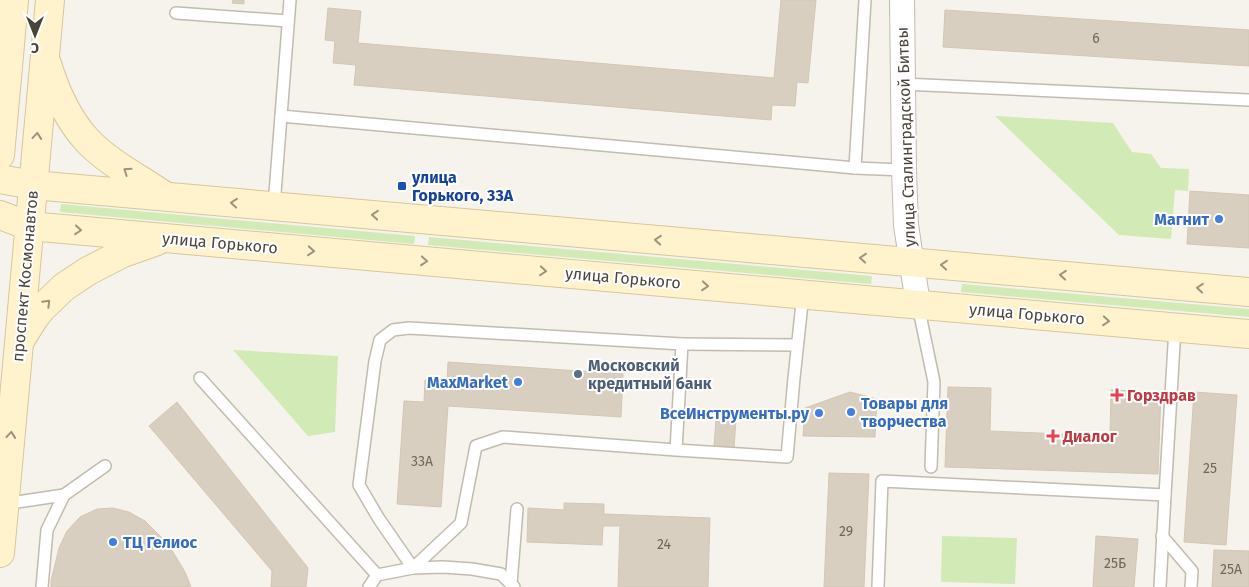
<svg xmlns="http://www.w3.org/2000/svg" width="1249" height="587" font-family="'Fira Sans',sans-serif">
  <style>
    .green { fill: #d2eab5 }
    .building { fill: #d8cfc1; stroke: #d3c7b4 }
    .lines { fill: none; stroke-linecap: round; stroke-linejoin: round }
    .lane-casing { stroke: #c2bbae; stroke-width: 14 }
    .street-casing { stroke: #c2bbae; stroke-width: 26 }
    .secondary-casing { stroke: #d6c79b; stroke-width: 30 }
    .lane { stroke: #fff; stroke-width: 11 }
    .street { stroke: #fff; stroke-width: 24 }
    .secondary { stroke: #fff3cd; stroke-width: 28 }
    .oneway { stroke: #9c937c }
    .transit-dot { fill: #1a4fb4; stroke: #fff; stroke-width: 2 }
    .shop-dot { fill: #3f7fe0; stroke: #fff; stroke-width: 2 }
    .service-dot { fill: #5c6f8a; stroke: #fff; stroke-width: 2 }
    .health-dot { fill: #e0444e; stroke: #fff; stroke-width: 2 }
    .labels { text-anchor: middle; dominant-baseline: central; stroke-width: 4; stroke-linejoin: round; paint-order: stroke }
    .number-label { font-size: 14px; fill: #6e675b }
    .street-label { font-size: 16px; fill: #4b4439; stroke: #fff }
    .transit-label { font-size: 16px; font-weight: bold; fill: #164399; stroke: #fff; text-anchor: start }
    .shop-label { font-size: 16px; font-weight: bold; fill: #366cbe; stroke: #fff; text-anchor: end }
    .service-label { font-size: 16px; font-weight: bold; fill: #4e5e75; stroke: #fff; text-anchor: start }
    .health-label { font-size: 16px; font-weight: bold; fill: #be3a42; stroke: #fff; text-anchor: start }
  </style>
  <rect width="100%" height="100%" fill="#f6f3ec"/>
  <g class="green">
    <path d="M995 116 1113 123 1132 152 1151 154 1161 168 1189 169 1188 191 1175 190 1171 239 1119 235Z"/>
    <path d="M61 204 415 236 414 244 60 212Z"/>
    <path d="M429 237 872 276 871 284 428 245Z"/>
    <path d="M962 284 1249 309V317L961 292Z"/>
    <path d="M233 350 338 356 335 432 308 436Z"/>
    <path d="M942 536 1017 538 1015 584 941 582Z"/>
  </g>
  <g class="building">
    <path d="M233 0H244V4L232 3Z"/>
    <path d="M781 0H816L808 83 797 82 795 106 772 105 771 120 354 85 356 65 333 63 335 41 325 40 328 8 361 11 358 43 774 78Z"/>
    <path d="M945 10 1249 30V66L943 47Z"/>
    <path d="M1190 191 1249 195V248L1187 244Z"/>
    <path d="M448 362 623 374 621 417 448 406 441 507 397 504 404 401 424 402 425 380 447 382Z"/>
    <path d="M948 387 991 388 990 431 1110 436 1111 390 1161 392 1158 474 945 467Z"/>
    <path d="M850 392 877 399 875 437 803 436 805 408Z"/>
    <path d="M1194 392 1237 395 1226 545 1184 542Z"/>
    <path d="M177 402 308 568 306 587H271L272 571 149 426Z"/>
    <path d="M716 419 736 420 734 448 714 447Z"/>
    <path d="M829 473 869 474 864 587H824Z"/>
    <path d="M564 503 604 504V514L710 518 708 587H618L620 526H603L602 545 527 542 528 508 564 510Z"/>
    <path d="M113 508 129 512 145 521 160 536 173 552 185 572 191 587H51V581L59 548 67 531 80 517 97 509Z"/>
    <path d="M1096 536 1138 539 1134 587H1093Z"/>
    <path d="M1214 550 1249 551V587H1212Z"/>
  </g>
  <g class="lines">
    <g class="lane-casing">
      <g id="lane">
        <path d="M176 13 288 21"/>
        <path d="M903 84 1249 100"/>
        <path d="M281 116 855 168 904 170"/>
        <path d="M855 168 865 0"/>
        <path d="M274 206 290 0"/>
        <path d="M918 305 934 382 931 467"/>
        <path d="M682 344 797 345"/>
        <path d="M200 378 377 575"/>
        <path d="M676 450 682 344 409 328 393 330 380 340 375 361 359 485 379 519 413 568 461 523 476 446 503 437 676 450 787 457 794 378 803 294"/>
        <path d="M4 504 64 495"/>
        <path d="M1162 536 1192 571 1191 587"/>
        <path d="M511 584 517 509"/>
        <path d="M42 587 47 530 64 495 105 466"/>
        <path d="M369 587 377 575 413 568 443 567 472 569 501 574 514 587"/>
        <path d="M878 587 882 481 1165 495 1175 328"/>
        <path d="M1160 587 1165 495"/>
      </g>
    </g>
    <g class="street-casing">
      <path id="street" d="M902 0 904 170 906 225 918 304"/>
    </g>
    <g class="secondary-casing">
      <g id="secondary">
        <path d="M47 64C55 90 67 118 86 139 107 162 137 177 162 194"/>
        <path d="M0 155 14 0"/>
        <path d="M0 179 33 185 1249 292"/>
        <path d="M0 215 29 226 1249 334"/>
        <path d="M21 339 34 318 42 308 64 287 88 271 123 253 157 241"/>
        <path d="M0 553 50 0"/>
      </g>
    </g>
    <use href="#lane" class="lane"/>
    <use href="#street" class="street"/>
    <use href="#secondary" class="secondary"/>
  </g>
  <defs><path id="oneway-chevron" d="M-2-3.5L2.5 0L-2 3.5" fill="none" stroke-width="1.6" stroke-linecap="round" stroke-linejoin="round" transform="scale(1.25)"/></defs>
  <g class="oneway">
    <use href="#oneway-chevron" transform="translate(37 136) rotate(-85)"/>
    <use href="#oneway-chevron" transform="translate(127 171) rotate(-146)"/>
    <use href="#oneway-chevron" transform="translate(234 203) rotate(-175)"/>
    <use href="#oneway-chevron" transform="translate(375 215) rotate(-175)"/>
    <use href="#oneway-chevron" transform="translate(78 230) rotate(5)"/>
    <use href="#oneway-chevron" transform="translate(658 240) rotate(-175)"/>
    <use href="#oneway-chevron" transform="translate(311 251) rotate(5)"/>
    <use href="#oneway-chevron" transform="translate(863 258) rotate(-175)"/>
    <use href="#oneway-chevron" transform="translate(424 261) rotate(5)"/>
    <use href="#oneway-chevron" transform="translate(944 265) rotate(-175)"/>
    <use href="#oneway-chevron" transform="translate(543 271) rotate(5)"/>
    <use href="#oneway-chevron" transform="translate(1063 275) rotate(-175)"/>
    <use href="#oneway-chevron" transform="translate(705 286) rotate(5)"/>
    <use href="#oneway-chevron" transform="translate(1200 288) rotate(-175)"/>
    <use href="#oneway-chevron" transform="translate(47 303) rotate(-45)"/>
    <use href="#oneway-chevron" transform="translate(1106 321) rotate(5)"/>
    <use href="#oneway-chevron" transform="translate(11 435) rotate(-85)"/>
  </g>
  <rect class="transit-dot" x="397" y="181" width="10" height="10" rx="2.5"/>
  <g class="shop-dot">
    <circle cx="1219" cy="219" r="5"/>
    <circle cx="518" cy="382" r="5"/>
    <circle cx="851" cy="412" r="5"/>
    <circle cx="819" cy="413" r="5"/>
    <circle cx="113" cy="542" r="5"/>
  </g>
  <circle class="service-dot" cx="578" cy="374" r="5"/>
  <g class="health-dot">
    <path d="M1114.5 387.5h5v5h5v5h-5v5h-5v-5h-5v-5h5z"/>
    <path d="M1050.5 428.5h5v5h5v5h-5v5h-5v-5h-5v-5h5z"/>
  </g>
  <g class="labels">
    <g class="number-label">
      <text x="1096" y="38">6</text>
      <text x="422" y="461">33А</text>
      <text x="1210" y="468">25</text>
      <text x="846" y="531">29</text>
      <text x="664" y="544">24</text>
      <text x="1115" y="563">25Б</text>
      <text x="1231" y="569">25А</text>
    </g>
    <g class="street-label">
      <text transform="translate(906 137) rotate(-92)">улица Сталинградской Битвы</text>
      <text transform="translate(220 243) rotate(5)">улица Горького</text>
      <text transform="translate(25 276) rotate(-85)">проспект Космонавтов</text>
      <text transform="translate(623 278) rotate(5)">улица Горького</text>
      <text transform="translate(1027 314) rotate(5)">улица Горького</text>
    </g>
    <g class="transit-label">
      <text x="412" y="177">улица<tspan x="412" dy="18">Горького, 33А</tspan></text>
    </g>
    <g class="shop-label">
      <text x="1209" y="219">Магнит</text>
      <text x="508" y="382">MaxMarket</text>
      <text x="861" y="403" text-anchor="start">Товары для<tspan x="861" dy="18">творчества</tspan></text>
      <text x="809" y="413">ВсеИнструменты.ру</text>
      <text x="123" y="542" text-anchor="start">ТЦ Гелиос</text>
    </g>
    <g class="service-label">
      <text x="588" y="365">Московский<tspan x="588" dy="18">кредитный банк</tspan></text>
    </g>
    <g class="health-label">
      <text x="1127" y="395">Горздрав</text>
      <text x="1063" y="436">Диалог</text>
    </g>
  </g>
  <g transform="translate(35 35) rotate(180)" stroke="#ffffff" stroke-width="4" paint-order="stroke">
  <path d="M0-4L9 19L0 12L-9 19Z" fill="#4b4439"/>
  <text y="-8" font-size="14" font-weight="bold" text-anchor="middle" fill="#4b4439">С</text>
  </g>
</svg>
